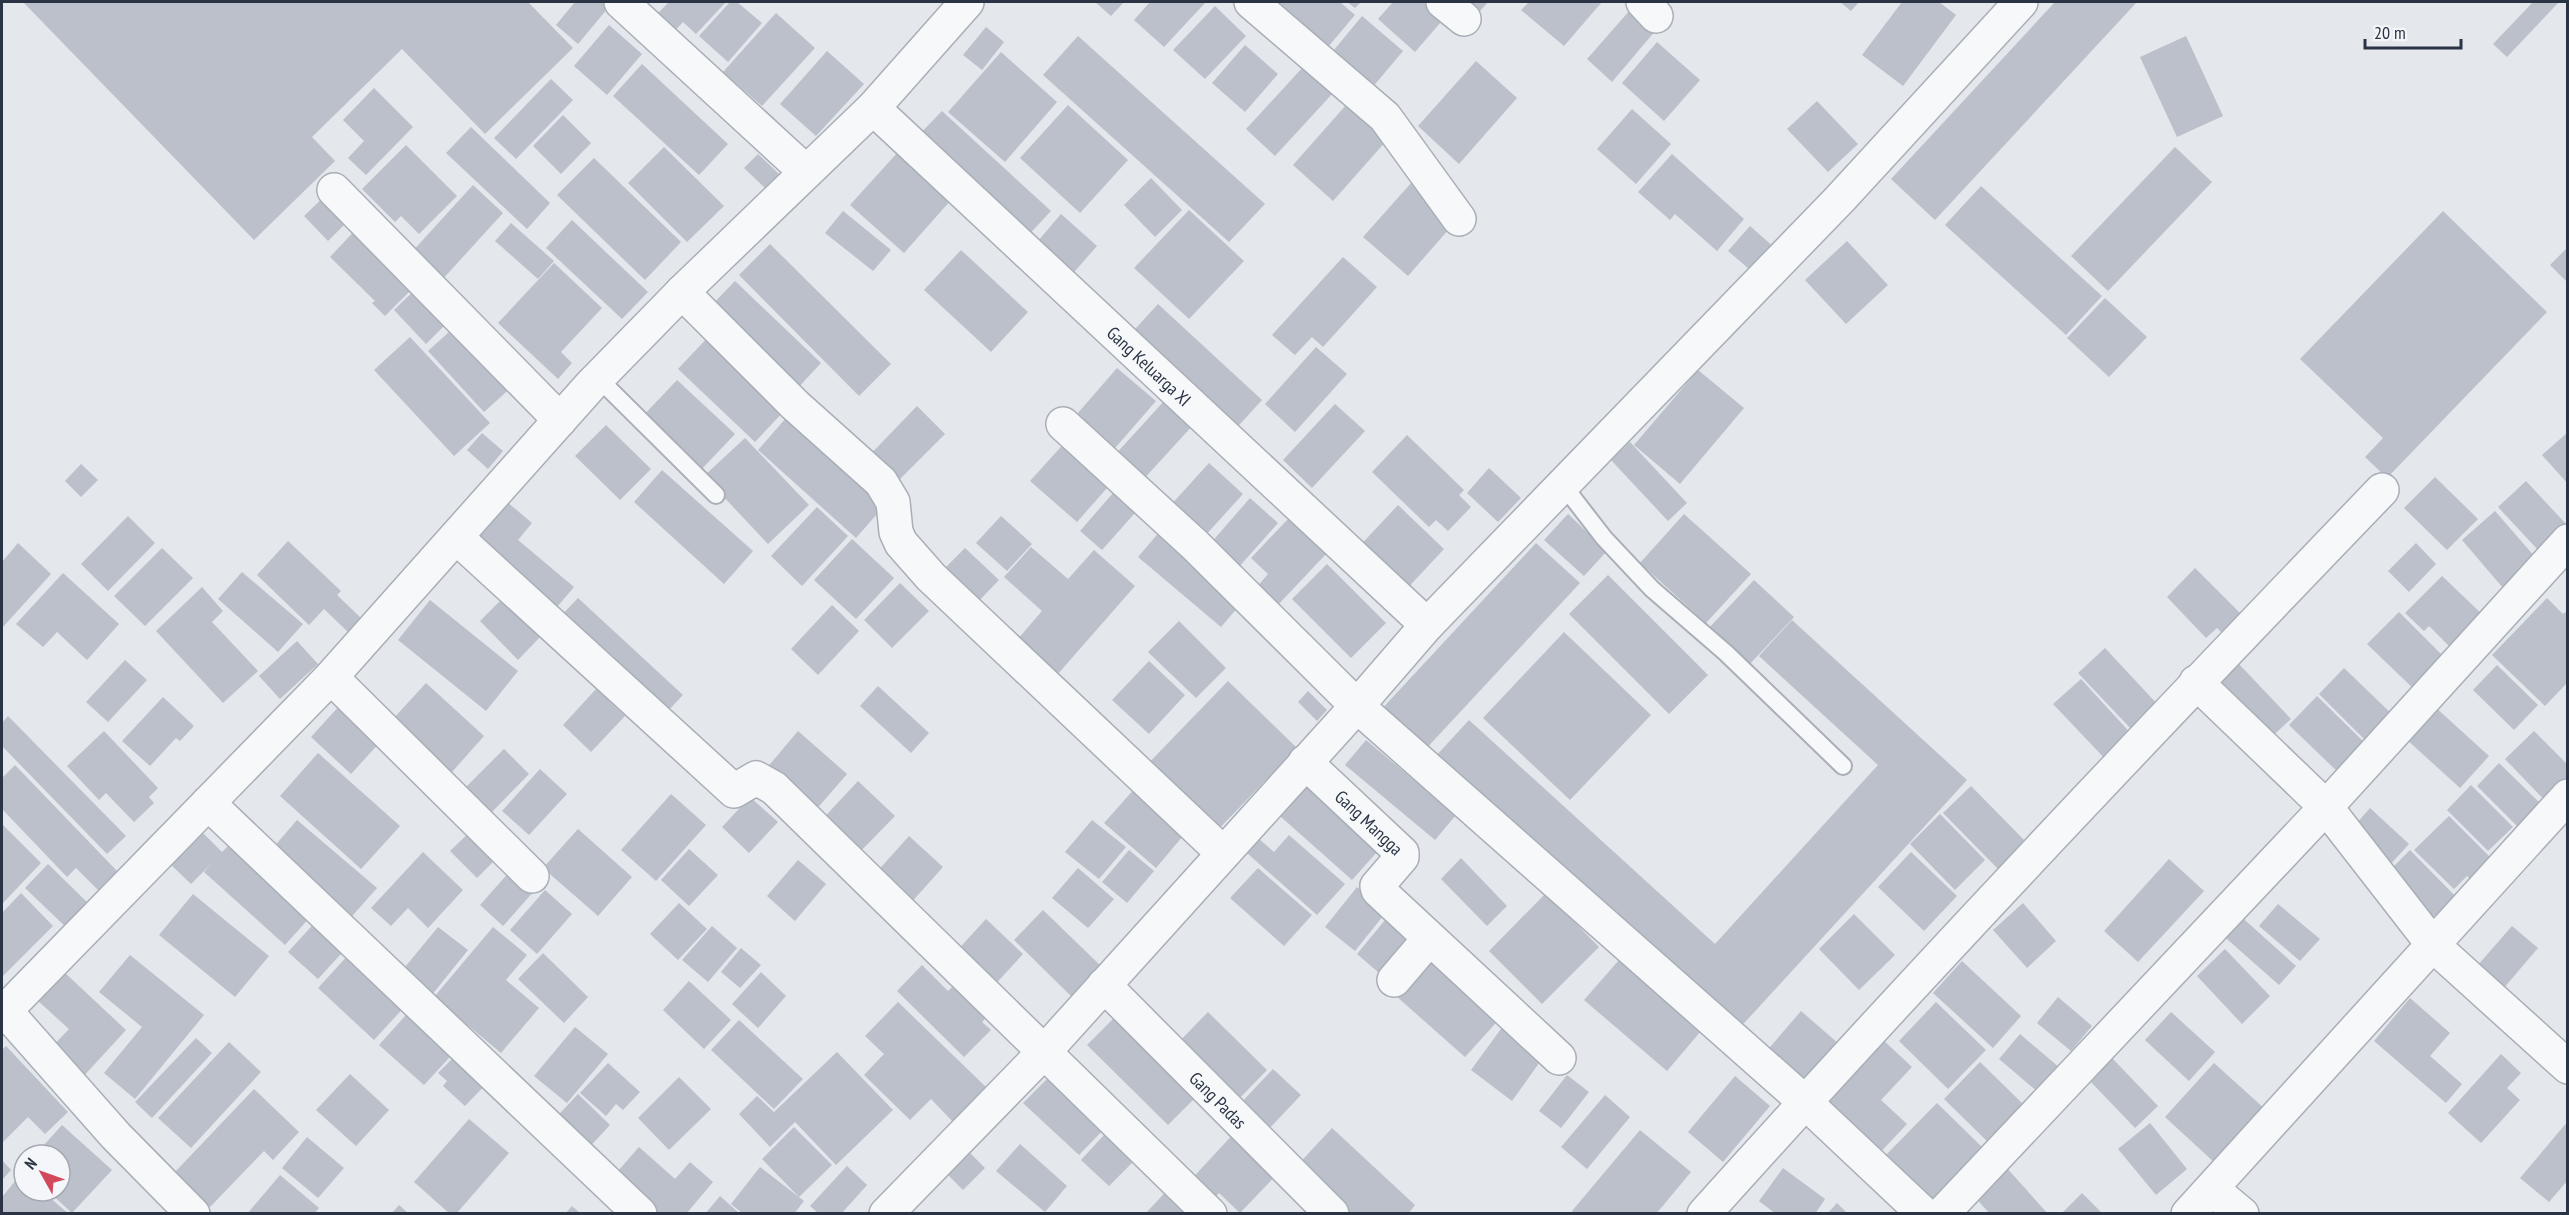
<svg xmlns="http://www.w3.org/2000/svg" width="2569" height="1215" font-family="'PT Sans Narrow',sans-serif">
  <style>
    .building { fill: #bbc0ca }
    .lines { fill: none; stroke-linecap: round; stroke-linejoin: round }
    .lane-casing { stroke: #a9aeb7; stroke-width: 20 }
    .street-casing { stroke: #a9aeb7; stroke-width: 36 }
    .lane { stroke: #f7f8fa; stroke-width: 16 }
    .street { stroke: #f7f8fa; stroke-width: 33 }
    .labels { text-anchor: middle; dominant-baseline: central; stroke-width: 4.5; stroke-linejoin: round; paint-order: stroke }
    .street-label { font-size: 18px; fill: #2b3445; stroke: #f4f6f9 }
  </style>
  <rect width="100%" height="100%" fill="#e4e7ec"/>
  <g class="building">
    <path d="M23 2H528L573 48 485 134 402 49 312 137 335 161 254 240Z"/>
    <path d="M575 2H613L578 44 556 25Z"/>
    <path d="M669 2H726L696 34 683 22 672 34 654 17Z"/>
    <path d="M730 2H737L762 23 728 62 699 36Z"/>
    <path d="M1095 2H1124L1111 16Z"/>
    <path d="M1150 2H1206L1164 47 1134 20Z"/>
    <path d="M1263 2H1340L1355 15 1322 54Z"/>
    <path d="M1347 2H1361L1355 8Z"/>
    <path d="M1393 2H1432L1447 15 1415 52 1378 19Z"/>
    <path d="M1453 2H1488L1473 19Z"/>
    <path d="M1529 2H1602L1564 46 1521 10Z"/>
    <path d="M1840 2H1859L1851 11Z"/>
    <path d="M1902 2H1939L1956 15 1903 86 1862 55Z"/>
    <path d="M2055 2H2137L1935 220 1891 179Z"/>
    <path d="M2533 2H2559L2507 57 2493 44Z"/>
    <path d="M1215 6 1246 36 1205 79 1173 50Z"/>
    <path d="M1631 9 1656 30 1612 82 1587 59Z"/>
    <path d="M776 13 815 48 762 106 723 72Z"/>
    <path d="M1362 16 1403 51 1366 95 1325 61Z"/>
    <path d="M609 25 642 54 607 95 574 66Z"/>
    <path d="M986 27 1004 42 982 70 963 55Z"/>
    <path d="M1078 36 1265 204 1229 242 1043 75Z"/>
    <path d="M2186 36 2223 116 2177 137 2140 57Z"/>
    <path d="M1657 42 1700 80 1664 121 1622 83Z"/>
    <path d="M1245 45 1278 74 1245 112 1212 83Z"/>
    <path d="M827 51 864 84 816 136 780 104Z"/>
    <path d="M1001 52 1057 102 1005 162 948 112Z"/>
    <path d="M1476 61 1517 98 1459 164 1418 126Z"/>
    <path d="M642 64 728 144 699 175 613 96Z"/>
    <path d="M1304 66 1333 93 1275 156 1246 129Z"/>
    <path d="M551 79 573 100 516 159 494 138Z"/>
    <path d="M374 88 413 127 366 175 348 158 364 141 343 120Z"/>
    <path d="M1817 101 1858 144 1828 172 1787 129Z"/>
    <path d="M1347 104 1387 140 1333 201 1293 165Z"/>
    <path d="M1068 105 1128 160 1080 213 1020 158Z"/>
    <path d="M1632 109 1671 144 1636 184 1597 149Z"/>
    <path d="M942 111 1051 211 1023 241 914 140Z"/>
    <path d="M563 115 591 143 561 174 533 146Z"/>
    <path d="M471 127 550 203 527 229 446 153Z"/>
    <path d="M406 145 457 196 419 234 401 216 395 222 362 189Z"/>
    <path d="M664 147 724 206 687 242 628 183Z"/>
    <path d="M2175 147 2212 182 2108 291 2071 256Z"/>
    <path d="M898 152 951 200 904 253 850 205Z"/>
    <path d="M758 154 779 174 765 188 744 168Z"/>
    <path d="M1672 154 1744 219 1717 251 1675 214 1670 220 1638 192Z"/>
    <path d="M594 158 681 242 645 280 557 195Z"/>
    <path d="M1151 178 1182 210 1155 237 1124 205Z"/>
    <path d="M1412 182 1456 221 1408 276 1363 237Z"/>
    <path d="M473 185 503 213 441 281 411 253Z"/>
    <path d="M1981 186 2102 296 2066 335 1945 225Z"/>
    <path d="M330 191 354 215 328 241 304 216Z"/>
    <path d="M1189 210 1244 261 1189 319 1134 268Z"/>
    <path d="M843 211 891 250 873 271 825 233Z"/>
    <path d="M2443 211 2547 312 2387 478 2365 457 2383 438 2300 359Z"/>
    <path d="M1061 214 1097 246 1068 279 1032 248Z"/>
    <path d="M572 220 648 292 622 319 546 248Z"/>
    <path d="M362 223 420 281 385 316 372 303 375 301 330 257Z"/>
    <path d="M511 223 554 261 538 279 495 241Z"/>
    <path d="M1750 226 1776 249 1755 274 1728 251Z"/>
    <path d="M1847 241 1888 285 1846 324 1805 280Z"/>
    <path d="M770 244 891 364 859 396 739 275Z"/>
    <path d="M2568 247V283L2550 265Z"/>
    <path d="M961 250 1028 312 991 352 924 290Z"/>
    <path d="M1343 257 1377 287 1323 347 1312 337 1295 355 1272 335Z"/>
    <path d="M554 263 602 308 561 352 572 363 558 379 498 323Z"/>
    <path d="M735 281 821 363 795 391 708 309Z"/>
    <path d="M423 282 455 315 426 344 394 310Z"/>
    <path d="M2105 298 2147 337 2109 377 2067 338Z"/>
    <path d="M1158 304 1262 400 1231 434 1127 338Z"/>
    <path d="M460 322 516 383 484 412 428 351Z"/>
    <path d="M709 336 786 409 755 442 678 369Z"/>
    <path d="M410 337 490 423 454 456 374 370Z"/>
    <path d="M1316 347 1347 374 1295 432 1265 404Z"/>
    <path d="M1117 368 1156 401 1109 455 1071 421Z"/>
    <path d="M1698 370 1744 408 1680 484 1634 445Z"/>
    <path d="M677 380 735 434 699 472 642 417Z"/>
    <path d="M1166 399 1194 424 1141 482 1113 457Z"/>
    <path d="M1335 404 1365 431 1312 488 1283 460Z"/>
    <path d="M917 406 945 434 891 488 864 461Z"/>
    <path d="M786 418 884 506 856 538 758 450Z"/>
    <path d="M606 425 651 469 620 500 575 456Z"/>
    <path d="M2568 432V484L2542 455Z"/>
    <path d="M482 433 503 451 488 469 467 450Z"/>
    <path d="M1407 435 1464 490 1459 495 1471 507 1448 531 1436 520 1429 527 1372 472Z"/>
    <path d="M745 438 809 505 768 544 704 476Z"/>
    <path d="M1069 438 1115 479 1077 522 1030 481Z"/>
    <path d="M1630 442 1687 503 1668 521 1611 460Z"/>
    <path d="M1209 463 1243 494 1203 538 1169 507Z"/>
    <path d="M81 464 98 480 81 497 65 481Z"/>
    <path d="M1489 468 1521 498 1498 522 1467 493Z"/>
    <path d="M662 470 753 551 724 584 634 502Z"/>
    <path d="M2435 477 2478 519 2447 550 2404 508Z"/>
    <path d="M2526 481 2566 524 2538 550 2498 507Z"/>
    <path d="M1120 485 1142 505 1102 550 1080 531Z"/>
    <path d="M1250 498 1278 523 1238 568 1210 544Z"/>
    <path d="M506 501 532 523 518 540 574 587 552 613 472 542Z"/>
    <path d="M1398 505 1444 549 1402 594 1355 551Z"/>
    <path d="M817 507 848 536 802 586 771 556Z"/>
    <path d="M2495 511 2542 565 2509 595 2462 540Z"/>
    <path d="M1568 514 1607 551 1584 576 1544 540Z"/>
    <path d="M1684 514 1751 574 1706 623 1640 563Z"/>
    <path d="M128 516 155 543 108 591 81 564Z"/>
    <path d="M1001 516 1032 544 1007 571 976 543Z"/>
    <path d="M1288 519 1326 554 1276 607 1256 588 1268 574 1251 558Z"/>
    <path d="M1162 529 1245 599 1221 627 1138 557Z"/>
    <path d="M852 539 894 578 856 619 814 580Z"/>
    <path d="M288 541 341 591 337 595 361 618 348 632 324 609 309 625 257 575Z"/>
    <path d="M18 543 51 574 2 628V562Z"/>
    <path d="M1536 543 1580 583 1423 752 1379 712Z"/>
    <path d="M2416 543 2436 564 2409 592 2388 571Z"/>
    <path d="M1031 547 1068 579 1094 550 1135 586 1057 675 1017 640 1042 611 1004 577Z"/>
    <path d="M162 548 193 578 145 626 114 596Z"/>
    <path d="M965 548 999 580 975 605 941 572Z"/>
    <path d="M1327 564 1386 623 1351 658 1292 599Z"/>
    <path d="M2195 568 2243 616 2224 635 2217 628 2206 638 2167 597Z"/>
    <path d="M242 572 303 624 278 652 218 599Z"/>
    <path d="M63 573 119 624 87 660 57 632 43 647 16 624Z"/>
    <path d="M1608 575 1708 675 1669 714 1569 614Z"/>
    <path d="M2442 576 2484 616 2452 649 2429 626 2424 631 2405 613Z"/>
    <path d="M1754 580 1794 617 1748 666 1708 629Z"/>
    <path d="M900 583 929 611 892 648 864 620Z"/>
    <path d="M202 587 223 611 212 622 258 671 223 703 156 631Z"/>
    <path d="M503 598 541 636 518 660 480 621Z"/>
    <path d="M578 598 683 695 662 717 557 620Z"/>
    <path d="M2547 598 2563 614 2568 610V682L2545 706 2492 655Z"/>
    <path d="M430 600 518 671 486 711 398 640Z"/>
    <path d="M832 605 859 631 818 675 791 649Z"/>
    <path d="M2399 612 2449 662 2418 693 2367 644Z"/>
    <path d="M1792 620 1967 780 1736 1032 1435 757 1469 720 1715 944 1878 765 1759 656Z"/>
    <path d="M1179 621 1226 668 1196 698 1148 652Z"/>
    <path d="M1564 632 1651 715 1570 800 1483 718Z"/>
    <path d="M297 641 318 664 280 699 259 676Z"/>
    <path d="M2105 648 2159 706 2133 731 2078 673Z"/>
    <path d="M125 660 147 680 108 722 86 702Z"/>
    <path d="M1149 661 1185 695 1149 734 1112 700Z"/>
    <path d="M2237 662 2291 719 2265 743 2211 686Z"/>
    <path d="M2497 665 2538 705 2514 730 2473 690Z"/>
    <path d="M2344 668 2397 719 2371 746 2319 694Z"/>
    <path d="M2081 679 2135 738 2109 763 2053 704Z"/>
    <path d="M1228 681 1297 748 1210 838 1141 771Z"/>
    <path d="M426 683 484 736 452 772 393 719Z"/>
    <path d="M878 686 929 733 911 753 860 706Z"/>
    <path d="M596 689 625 716 591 752 563 725Z"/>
    <path d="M1308 691 1327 710 1317 721 1298 702Z"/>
    <path d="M2317 696 2370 748 2342 776 2289 725Z"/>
    <path d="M163 697 194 726 180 741 176 738 150 766 122 741Z"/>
    <path d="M341 704 382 740 351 774 311 737Z"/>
    <path d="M2434 706 2489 756 2460 788 2405 738Z"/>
    <path d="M8 716 126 836 107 854 2 746V723Z"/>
    <path d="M104 731 158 788 149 797 154 803 134 822 106 793 99 800 67 766Z"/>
    <path d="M798 731 847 774 814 812 766 769Z"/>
    <path d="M2534 731 2568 765V791L2551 807 2505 759Z"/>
    <path d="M1366 740 1456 815 1435 840 1345 765Z"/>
    <path d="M504 749 529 774 492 812 466 787Z"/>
    <path d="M318 753 400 826 361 869 280 796Z"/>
    <path d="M2499 763 2546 809 2523 832 2477 786Z"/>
    <path d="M15 765 117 871 98 890 76 868 67 877 2 809V778Z"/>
    <path d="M540 769 567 794 529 835 502 811Z"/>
    <path d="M1314 778 1386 842 1352 880 1280 816Z"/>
    <path d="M858 781 895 816 854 858 818 824Z"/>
    <path d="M2471 785 2513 827 2488 851 2447 810Z"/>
    <path d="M1137 786 1188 830 1156 868 1104 823Z"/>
    <path d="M1971 786 2030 846 2002 873 1943 813Z"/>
    <path d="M671 794 706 825 656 881 621 850Z"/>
    <path d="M750 797 778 822 749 853 722 827Z"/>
    <path d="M2370 808 2409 844 2388 867 2349 832Z"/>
    <path d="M1940 814 1985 860 1955 890 1910 844Z"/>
    <path d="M2449 816 2494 861 2473 882 2467 876 2454 889 2414 850Z"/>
    <path d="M297 820 377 888 346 923 266 856Z"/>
    <path d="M1092 820 1126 847 1099 879 1065 852Z"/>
    <path d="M2 824 41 863 2 904Z"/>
    <path d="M476 826 502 853 477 878 450 851Z"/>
    <path d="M199 829 222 852 233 841 313 914 285 945 204 872 212 863 191 884 167 861Z"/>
    <path d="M578 829 632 877 598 916 543 868Z"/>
    <path d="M1250 831 1274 852 1289 835 1345 884 1317 915 1238 845Z"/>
    <path d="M909 836 943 867 909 905 875 874Z"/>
    <path d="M689 849 718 875 689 906 661 880Z"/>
    <path d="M1129 850 1154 871 1127 903 1102 882Z"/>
    <path d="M2410 850 2462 903 2442 923 2435 915 2427 923 2382 878Z"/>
    <path d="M423 852 463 890 428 928 408 908 391 926 371 908Z"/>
    <path d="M1911 852 1957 896 1924 931 1878 887Z"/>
    <path d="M1461 858 1507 906 1487 926 1441 879Z"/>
    <path d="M2169 859 2204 891 2138 962 2104 931Z"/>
    <path d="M798 860 826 884 795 921 767 896Z"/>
    <path d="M48 864 93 908 70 931 25 888Z"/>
    <path d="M1078 868 1114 899 1088 928 1052 898Z"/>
    <path d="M1258 868 1312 915 1284 946 1230 898Z"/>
    <path d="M512 869 535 890 503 926 480 905Z"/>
    <path d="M1357 887 1387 911 1355 951 1325 927Z"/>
    <path d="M545 890 572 914 537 954 510 930Z"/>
    <path d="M21 893 53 926 3 976 2 913Z"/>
    <path d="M1546 893 1599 947 1542 1004 1489 951Z"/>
    <path d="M193 894 269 956 235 997 159 935Z"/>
    <path d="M679 903 707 929 678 960 650 934Z"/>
    <path d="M2023 903 2056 941 2027 968 1993 930Z"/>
    <path d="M2278 904 2320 939 2300 961 2259 926Z"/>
    <path d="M1043 910 1103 968 1073 998 1014 940Z"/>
    <path d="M2237 913 2296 966 2279 985 2219 932Z"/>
    <path d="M1390 914 1418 938 1385 978 1357 954Z"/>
    <path d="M1854 914 1895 955 1859 990 1819 949Z"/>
    <path d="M320 917 350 944 318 979 288 952Z"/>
    <path d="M986 919 1023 954 990 990 953 955Z"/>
    <path d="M712 926 737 948 708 982 682 960Z"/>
    <path d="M2512 926 2538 948 2497 996 2471 973Z"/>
    <path d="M438 927 468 950 431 996 401 972Z"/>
    <path d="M493 927 527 955 506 980 539 1008 501 1053 434 997Z"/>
    <path d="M741 948 761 965 740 988 721 972Z"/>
    <path d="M2225 949 2270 996 2242 1024 2197 976Z"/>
    <path d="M351 952 408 1003 374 1040 318 988Z"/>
    <path d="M543 953 588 997 564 1023 518 979Z"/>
    <path d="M1434 954 1503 1015 1465 1057 1396 996Z"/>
    <path d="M130 955 204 1015 135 1099 104 1073 142 1027 99 992Z"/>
    <path d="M1619 960 1701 1031 1667 1071 1584 1000Z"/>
    <path d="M1962 961 2021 1016 1993 1048 1933 993Z"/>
    <path d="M922 965 948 991 953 986 986 1018 982 1022 991 1030 964 1057 897 991Z"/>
    <path d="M63 971 126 1030 81 1079 49 1050 69 1029 37 1000Z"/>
    <path d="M761 972 786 996 758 1028 732 1004Z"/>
    <path d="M689 981 731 1020 704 1049 663 1010Z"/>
    <path d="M2058 997 2092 1026 2071 1051 2037 1023Z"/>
    <path d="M2410 998 2450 1033 2430 1056 2462 1084 2446 1103 2374 1041Z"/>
    <path d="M898 1002 988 1089 954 1123 931 1099 910 1120 864 1075 884 1054 865 1036Z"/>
    <path d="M1936 1002 1986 1050 1948 1089 1899 1041Z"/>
    <path d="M415 1005 460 1046 424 1085 379 1045Z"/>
    <path d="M1801 1011 1839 1044 1802 1086 1765 1053Z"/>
    <path d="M1120 1012 1201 1092 1168 1125 1087 1045Z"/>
    <path d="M1208 1012 1267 1070 1231 1107 1171 1050Z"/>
    <path d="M2171 1012 2215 1052 2189 1081 2145 1040Z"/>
    <path d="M739 1020 803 1079 774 1109 711 1050Z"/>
    <path d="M1506 1022 1547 1052 1512 1101 1471 1070Z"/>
    <path d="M575 1027 608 1054 567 1103 534 1076Z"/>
    <path d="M2020 1034 2060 1068 2039 1093 1999 1059Z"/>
    <path d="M196 1038 212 1053 152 1118 135 1102Z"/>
    <path d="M1881 1038 1912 1067 1881 1100 1907 1124 1875 1158 1819 1105Z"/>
    <path d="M229 1042 261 1072 191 1148 158 1118Z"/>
    <path d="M6 1046 68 1112 45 1134 28 1117 2 1143V1050Z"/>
    <path d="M461 1050 491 1079 465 1106 443 1086 447 1081 438 1073Z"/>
    <path d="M837 1052 893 1110 836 1165 795 1122 770 1147 739 1114 757 1096 774 1112Z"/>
    <path d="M2501 1054 2521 1073 2507 1088 2520 1100 2481 1143 2448 1113Z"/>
    <path d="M2112 1058 2158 1106 2135 1128 2089 1080Z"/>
    <path d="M1980 1062 2024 1105 1988 1142 1944 1099Z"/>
    <path d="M608 1063 640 1092 623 1110 616 1104 606 1116 580 1093Z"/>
    <path d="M2214 1063 2265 1109 2215 1163 2165 1117Z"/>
    <path d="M1273 1069 1301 1095 1263 1135 1236 1108Z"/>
    <path d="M350 1074 389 1110 356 1146 316 1110Z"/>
    <path d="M1052 1074 1107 1126 1079 1155 1023 1103Z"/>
    <path d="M1567 1075 1589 1092 1561 1128 1539 1111Z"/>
    <path d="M1735 1076 1770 1106 1723 1162 1688 1132Z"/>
    <path d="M679 1077 711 1109 669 1150 638 1118Z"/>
    <path d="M254 1089 299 1132 273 1160 264 1151 210 1207 175 1172Z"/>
    <path d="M578 1094 610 1125 583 1154 550 1124Z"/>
    <path d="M1605 1095 1630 1117 1587 1169 1561 1147Z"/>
    <path d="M1937 1103 1983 1148 1930 1203 1883 1158Z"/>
    <path d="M469 1119 509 1153 456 1214H450L414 1182Z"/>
    <path d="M2568 1121V1180L2549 1202 2520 1178Z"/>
    <path d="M2150 1123 2187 1169 2156 1195 2118 1149Z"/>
    <path d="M62 1125 112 1170 72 1213 48 1191H60V1155H35Z"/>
    <path d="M794 1127 832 1165 799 1197 762 1159Z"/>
    <path d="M1332 1128 1415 1205 1408 1214H1342L1294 1169Z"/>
    <path d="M1237 1130 1280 1171 1240 1213 1219 1193 1208 1205 1186 1185Z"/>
    <path d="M1640 1130 1691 1172 1656 1214H1574L1572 1211Z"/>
    <path d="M1104 1135 1133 1162 1109 1186 1081 1160Z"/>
    <path d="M307 1137 344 1168 318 1198 282 1168Z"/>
    <path d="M1020 1144 1067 1186 1045 1212 996 1171Z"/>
    <path d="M639 1147 675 1179 690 1162 713 1182 686 1214H651L611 1179Z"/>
    <path d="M966 1149 985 1168 963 1190 944 1171Z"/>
    <path d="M2 1160 11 1170 2 1180Z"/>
    <path d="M847 1166 867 1185 841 1214H819L810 1206Z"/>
    <path d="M2005 1166 2048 1214H1990L1973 1195Z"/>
    <path d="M760 1167 804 1201 794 1214H743L731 1204Z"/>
    <path d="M1783 1168 1825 1199 1815 1214H1776L1759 1201Z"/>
    <path d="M21 1174 24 1176V1191H42L69 1214H2V1197Z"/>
    <path d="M280 1175 319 1208 314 1214H247Z"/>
    <path d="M1172 1185 1202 1214H1145Z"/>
    <path d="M2082 1193 2103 1214H2061Z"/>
    <path d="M720 1196 740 1214H705Z"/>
    <path d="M1837 1203 1848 1214H1827Z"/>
    <path d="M399 1205 409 1214H391Z"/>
    <path d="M572 1206 581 1214H565Z"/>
  </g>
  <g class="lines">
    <g class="lane-casing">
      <g id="lane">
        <path d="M598 378 716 495"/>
        <path d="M1563 485 1604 538 1652 589 1726 653 1843 766"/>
      </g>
    </g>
    <g class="street-casing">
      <g id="street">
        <path d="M621 2 806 172"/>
        <path d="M1251 2 1385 117 1459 219"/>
        <path d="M1443 2 1464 19"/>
        <path d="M1643 2 1656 16"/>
        <path id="s1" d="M873 108 1427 625"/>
        <path d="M334 190 560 420"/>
        <path d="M682 292 795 405 881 482 893 502 896 532 901 543 931 577 1223 853"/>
        <path d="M1063 424 1195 545 1357 706 1805 1102 1924 1214"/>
        <path d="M456 537 734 791 756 778 774 788 1210 1214"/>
        <path d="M331 677 532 876"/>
        <path d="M2196 682 2326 807 2434 946 2568 1067"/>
        <path id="s2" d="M1305 762 1402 853V857L1377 886 1378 890 1559 1058"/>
        <path d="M208 803 640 1214"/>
        <path d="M1394 980 1429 939"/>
        <path id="s3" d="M1104 985 1332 1214"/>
        <path d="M2 1007 116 1136 193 1214"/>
        <path d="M2 1014 331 677 591 385 682 292 873 108 967 2"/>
        <path d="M2212 1189 2242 1214"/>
        <path d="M886 1214 1045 1051 1357 706 1427 625 1839 200 2021 2"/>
        <path d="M1704 1214C1925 968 2153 728 2382 490"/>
        <path d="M1942 1214 2326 807 2568 541"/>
        <path d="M2188 1214 2568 796"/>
      </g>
    </g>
    <use href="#lane" class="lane"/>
    <use href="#street" class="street"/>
  </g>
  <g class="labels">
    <g class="street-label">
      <text stroke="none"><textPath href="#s1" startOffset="378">Gang Keluarga XI</textPath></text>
      <text stroke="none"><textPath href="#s2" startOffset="88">Gang Mangga</textPath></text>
      <text stroke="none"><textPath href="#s3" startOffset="162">Gang Padas</textPath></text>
    </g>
  </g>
  <rect width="2569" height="1215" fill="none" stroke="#2b3445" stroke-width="6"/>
  <g transform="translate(42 1173) rotate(310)"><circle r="28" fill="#f4f6f9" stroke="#a4a8b1" stroke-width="1.5"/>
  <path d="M0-4.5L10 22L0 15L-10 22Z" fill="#d1495b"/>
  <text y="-9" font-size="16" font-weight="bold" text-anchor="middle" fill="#2b3445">N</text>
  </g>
  <path d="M2365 39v9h96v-9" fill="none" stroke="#2b3445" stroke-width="3"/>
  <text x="2374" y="39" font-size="18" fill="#2b3445" stroke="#f4f6f9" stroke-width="4.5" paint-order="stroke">20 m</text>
</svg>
